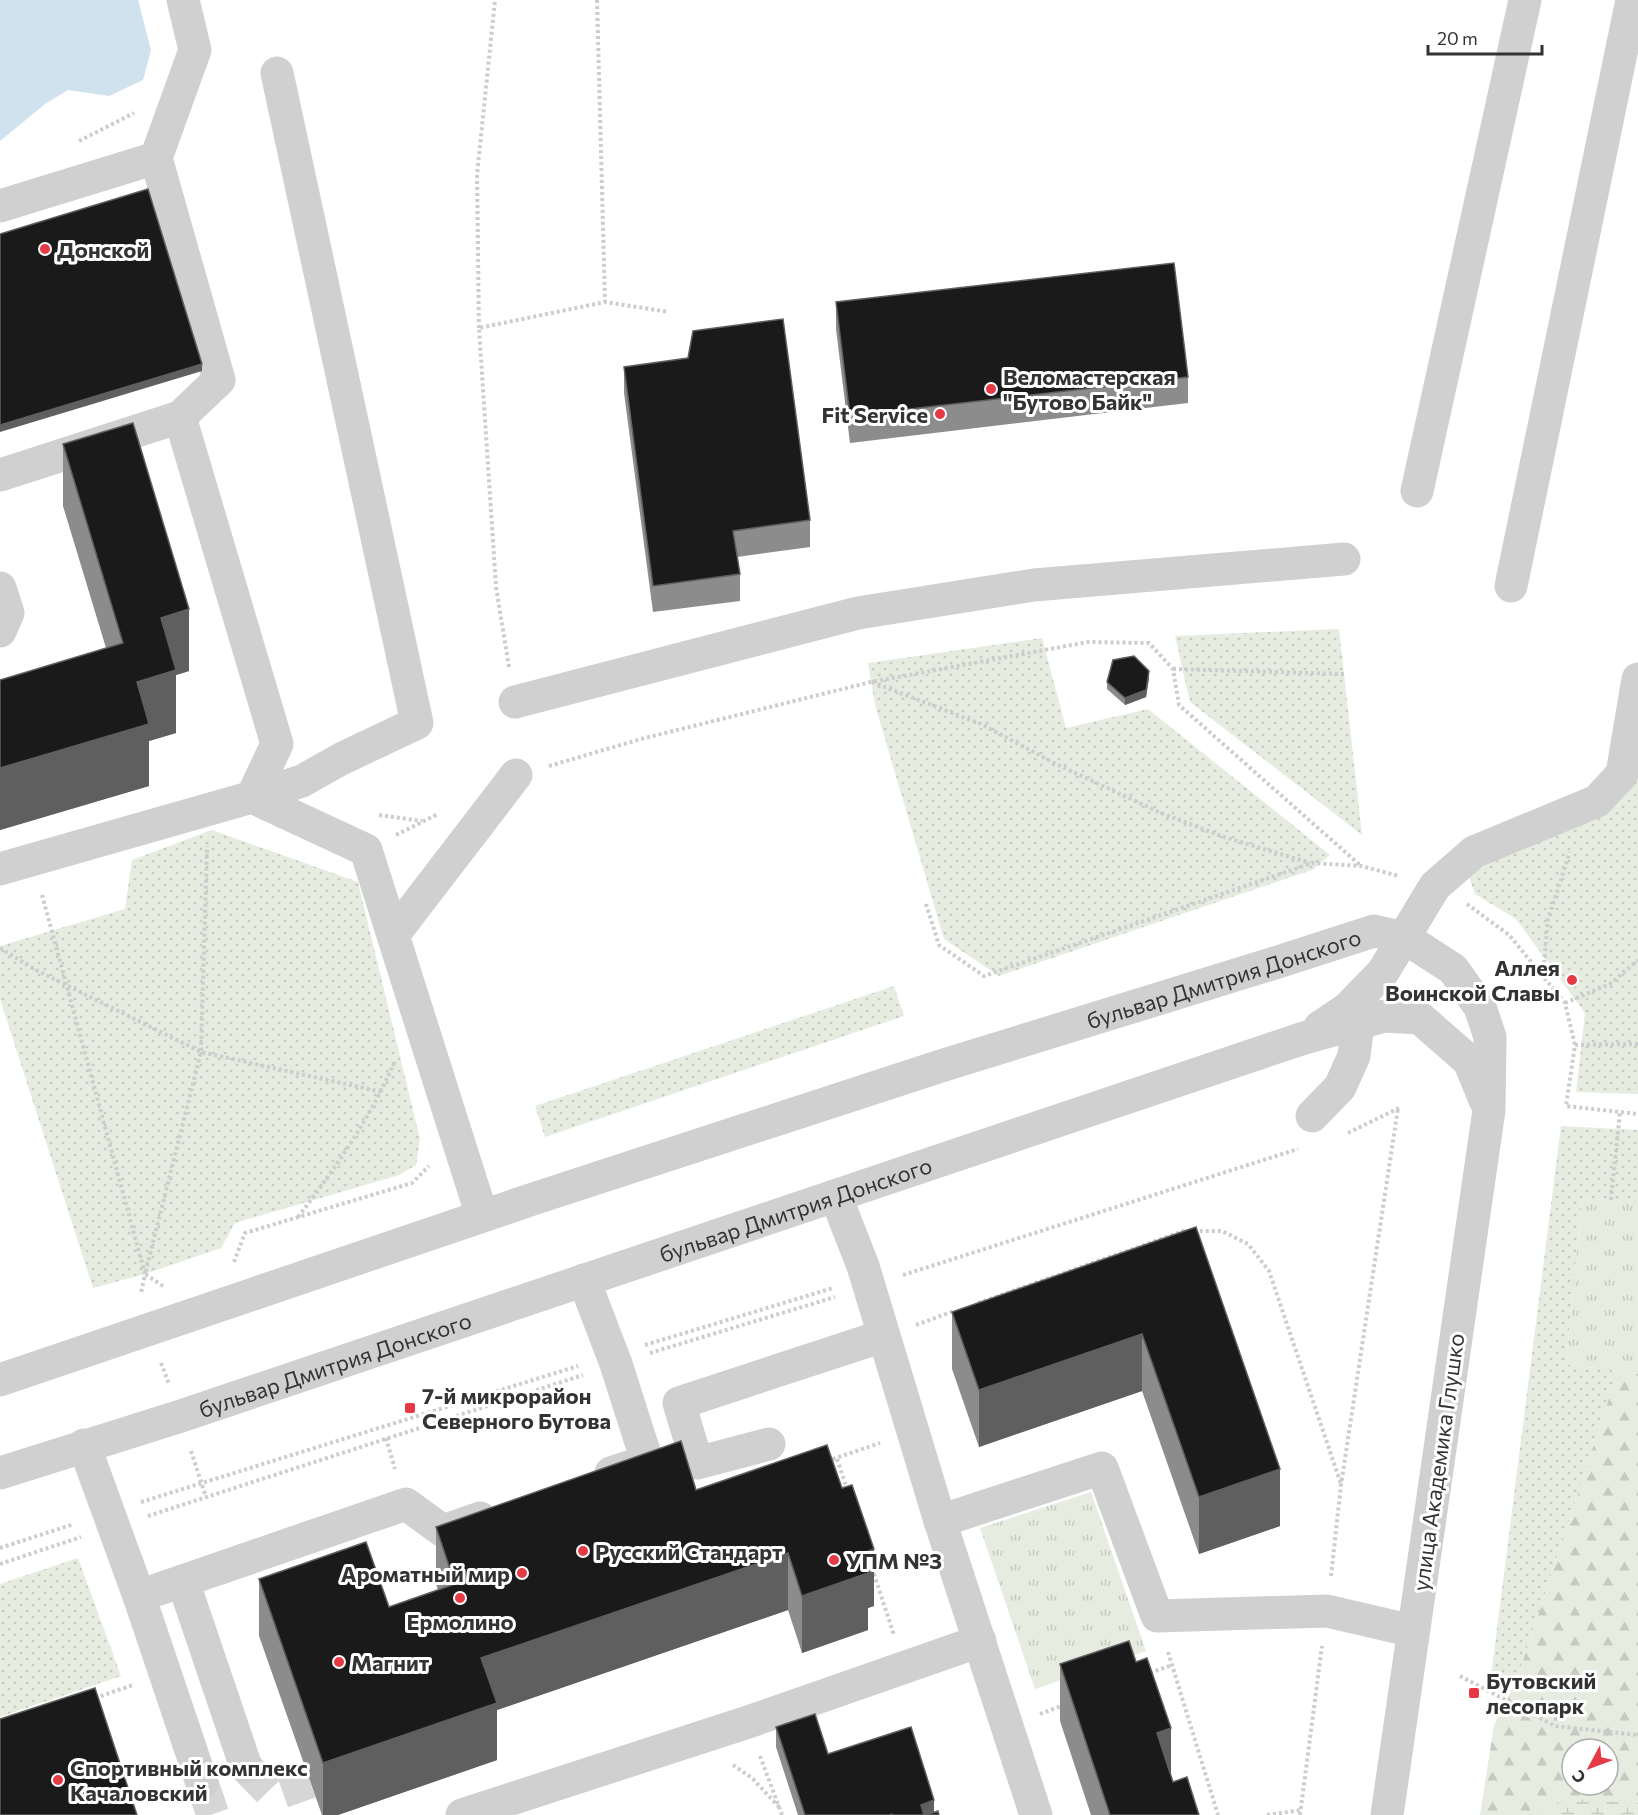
<svg xmlns="http://www.w3.org/2000/svg" width="1638" height="1815" font-family="Commissioner,sans-serif">
  <style>
    .grass { fill: url(#grass-dots) }
    .forest { fill: url(#forest-firs); fill-rule: evenodd }
    .wetland { fill: url(#wetland-marsh) }
    .park { fill: url(#park-tufts) }
    .water { fill: #cfe2ee }
    .lines { fill: none; stroke-linecap: round; stroke-linejoin: round }
    .minor-tunnel { stroke: #d6d6d6; stroke-width: 33; stroke-dasharray: 33 16; stroke-linecap: butt }
    .path { stroke: #cdcdcd; stroke-width: 4; stroke-dasharray: 3 3; stroke-linecap: butt }
    .minor { stroke: #d0d0d0; stroke-width: 33 }
    .wall { fill: #8c8c8c }
    .shaded-wall { fill: #5f5f5f }
    .building { fill: #1a1a1a; stroke: #5f5f5f; stroke-width: 1.5 }
    .poi-dot { fill: #e63946; stroke: #fff; stroke-width: 2 }
    .labels { text-anchor: middle; dominant-baseline: central; stroke-width: 6; stroke-linejoin: round; paint-order: stroke }
    .poi-label { font-size: 22px; font-weight: bold; fill: #333; stroke: #fff; text-anchor: start }
    .street-label { font-size: 22px; fill: #333; stroke: #fff }
  </style>
  <defs>
    <pattern id="grass-dots" width="8" height="8" patternUnits="userSpaceOnUse" patternTransform="scale(1.5)"><rect width="8" height="8" fill="#e6ecdf"/><path d="M2 2h.1M6 6h.1" fill="none" stroke="#c6cbc0" stroke-width="1.8" stroke-linecap="round"/></pattern>
    <pattern id="forest-firs" width="22" height="20" patternUnits="userSpaceOnUse" patternTransform="scale(1.5)"><rect width="22" height="20" fill="#e6ecdf"/><path d="M5 1l3.5 6h-7zM16 11l3.5 6h-7z" fill="#c6cbc0"/></pattern>
    <pattern id="wetland-marsh" width="20" height="14" patternUnits="userSpaceOnUse" patternTransform="scale(1.5)"><rect width="20" height="14" fill="#e6ecdf"/><path d="M1 5h8M5 5V1M11 12h8M15 12V8" fill="none" stroke="#c6cbc0"/></pattern>
    <pattern id="park-tufts" width="24" height="20" patternUnits="userSpaceOnUse" patternTransform="scale(1.5)"><rect width="24" height="20" fill="#e6ecdf"/><path d="M3 7l-1-3M5 7V3M7 7l1-3M15 17l-1-3M17 17v-4M19 17l1-3" fill="none" stroke="#c6cbc0"/></pattern>
  </defs>
  <rect width="100%" height="100%" fill="#fff"/>
  <g class="grass">
    <path d="M1339 629 1362 835 1190 702 1175 636Z"/>
    <path d="M1042 638 1066 728 1148 709 1330 855 1312 870 999 976 944 939 875 705 868 663Z"/>
    <path d="M1638 775V1094L1576 1092 1585 1013 1516 919 1475 894 1469 877 1480 857Z"/>
    <path d="M212 830 358 882 420 1139 416 1165 399 1175 235 1223 221 1248 145 1274 93 1288 0 999V946L125 909 132 860Z"/>
    <path d="M894 986 904 1016 545 1137 535 1106Z"/>
    <path d="M1561 1126 1638 1130V1203L1582 1198 1566 1364 1618 1371 1517 1679 1491 1676Z"/>
    <path d="M78 1558 121 1676 0 1717V1584Z"/>
  </g>
  <path class="forest" d="M1618 1371 1638 1374V1815H1480L1494 1725 1517 1679ZM1572 1749H1608V1785H1572Z"/>
  <path class="wetland" d="M1562 1799 1638 1803V1815H1542Z"/>
  <g class="park">
    <path d="M1582 1198 1638 1203V1374L1566 1364Z"/>
    <path d="M1091 1492 1146 1651 1035 1689 980 1528Z"/>
  </g>
  <path class="water" d="M0 0H138L151 50 143 80 109 96 68 90 45 104 0 141Z"/>
  <g class="lines">
    <g class="minor-tunnel">
      <path d="M246 1767 273 1795 310 1782"/>
      <path d="M202 1783 213 1815"/>
    </g>
    <g class="path">
      <path d="M597 0 605 302"/>
      <path d="M79 141 134 113"/>
      <path d="M479 328 477 175 495 0"/>
      <path d="M509 667 496 587 479 328 605 302 669 312"/>
      <path d="M1173 669 1344 674"/>
      <path d="M872 682 981 724 1058 765 1161 813 1221 836 1310 863"/>
      <path d="M549 766 641 739 871 682 1088 642 1149 643 1173 669 1179 705 1361 866"/>
      <path d="M379 815 422 821"/>
      <path d="M396 835 438 814"/>
      <path d="M42 895 145 1274 141 1293"/>
      <path d="M926 904 939 945 984 976 1312 863 1361 866 1399 876"/>
      <path d="M1467 904 1509 935 1565 1003 1575 1045"/>
      <path d="M0 948 34 969 201 1052 382 1092"/>
      <path d="M1543 975 1548 919 1570 852"/>
      <path d="M1565 1003 1610 984 1638 960"/>
      <path d="M1638 1044 1575 1045 1566 1106 1638 1114"/>
      <path d="M1348 1133 1399 1108"/>
      <path d="M1611 1200 1620 1112"/>
      <path d="M298 1217C335 1169 371 1117 395 1061"/>
      <path d="M234 1262 245 1233 412 1183 429 1166"/>
      <path d="M903 1275 1298 1149"/>
      <path d="M163 1286 145 1274 201 1052 207 846"/>
      <path d="M978 1303 1184 1231H1222L1248 1244 1269 1271 1341 1484"/>
      <path d="M916 1325 954 1311"/>
      <path d="M645 1345 833 1288"/>
      <path d="M650 1353 835 1297"/>
      <path d="M161 1363 169 1384"/>
      <path d="M386 1438 395 1469"/>
      <path d="M191 1451 206 1497"/>
      <path d="M837 1459 847 1489"/>
      <path d="M827 1461 880 1443"/>
      <path d="M141 1502 578 1366"/>
      <path d="M148 1516 583 1375"/>
      <path d="M0 1548 74 1524"/>
      <path d="M0 1564 81 1537"/>
      <path d="M872 1568 894 1635"/>
      <path d="M1331 1576 1341 1485 1398 1108"/>
      <path d="M1168 1652 1218 1815"/>
      <path d="M1150 1673 1172 1665"/>
      <path d="M1460 1676 1555 1726 1638 1735"/>
      <path d="M95 1698 133 1685"/>
      <path d="M1040 1714 1064 1705"/>
      <path d="M760 1756 782 1815"/>
      <path d="M733 1765 752 1778 779 1807"/>
      <path d="M1267 1815 1301 1810"/>
      <path d="M1300 1815 1322 1646"/>
    </g>
    <g class="minor">
      <path d="M0 206 156 158"/>
      <path d="M180 417 219 380 156 158 195 50 183 0"/>
      <path d="M0 475 180 417 277 744 252 797"/>
      <path d="M1417 491 1525 0"/>
      <path d="M1511 586 1632 0"/>
      <path d="M0 588 8 613 0 631"/>
      <path d="M515 702 858 613 1034 585 1344 559"/>
      <path d="M252 797 302 781 341 759 417 723 277 73"/>
      <path d="M0 869 252 797 366 850 482 1216"/>
      <path d="M394 934 516 775"/>
      <path d="M1320 1027 1347 1009 1383 972 1435 886 1474 852 1597 801 1622 774 1638 679"/>
      <path d="M1312 1116 1340 1087 1354 1056 1358 1023"/>
      <path d="M836 1197 863 1266 940 1521 1102 1468 1157 1616 1327 1611 1413 1631"/>
      <path d="M584 1280 616 1364 647 1461 611 1473"/>
      <path id="s1" d="M0 1380 533 1199 944 1065 1281 961 1374 931 1405 938 1453 969 1480 1007 1490 1037 1489 1110 1387 1815"/>
      <path d="M769 1444 697 1463 679 1403 883 1336"/>
      <path d="M84 1445 139 1596 202 1783"/>
      <path id="s2" d="M0 1473 181 1416 1304 1038 1384 1016 1420 1018 1469 1061 1485 1100"/>
      <path d="M940 1521 1036 1815"/>
      <path d="M183 1581 246 1767"/>
      <path d="M139 1596 406 1504 443 1531 480 1518"/>
      <path d="M462 1815 748 1722 980 1641"/>
    </g>
  </g>
  <g class="wall">
    <path d="M836 302 1188 377V403L850 443 836 329Z"/>
    <path d="M624 367 810 520V547L737 557 740 574V601L653 612 624 393Z"/>
    <path d="M63 444 189 671 176 675V733L149 741V786L0 830V680L106 648 63 506Z"/>
    <path d="M1149 678 1146 697 1125 705 1107 689V682Z"/>
    <path d="M1196 1227 1280 1526 1199 1554 1142 1391 979 1447 952 1369V1312Z"/>
    <path d="M696 1490 874 1606 868 1608V1630L802 1653 788 1610 497 1710V1760L338 1815H322L259 1636V1579L389 1607 438 1590 436 1584V1527Z"/>
    <path d="M1060 1664 1171 1776 1173 1782 1199 1815H1091L1060 1721Z"/>
    <path d="M776 1727 828 1754 939 1815H798L776 1747Z"/>
  </g>
  <g class="shaded-wall">
    <path d="M202 364V371L0 432V425Z"/>
    <path d="M189 609V671L176 675V733L149 741V786L0 830V768L137 682 161 618Z"/>
    <path d="M1149 671V678L1146 697 1125 705V698Z"/>
    <path d="M1142 1334V1391L979 1447V1390Z"/>
    <path d="M1280 1469V1526L1199 1554V1497Z"/>
    <path d="M874 1549V1606L868 1608V1630L802 1653V1596L861 1554Z"/>
    <path d="M788 1553V1610L497 1710V1760L338 1815H323V1763L481 1658Z"/>
    <path d="M1171 1728V1785L1157 1733Z"/>
    <path d="M934 1800V1815H921V1805Z"/>
  </g>
  <g class="building">
    <path d="M148 189 202 364 0 425V234Z"/>
    <path d="M1174 263 1188 377 850 416 836 302Z"/>
    <path d="M783 319 810 520 733 531 740 574 653 586 624 367 688 358 693 331Z"/>
    <path d="M133 423 189 609 161 618 176 670 137 682 149 724 0 768V680L123 643 63 444Z"/>
    <path d="M1134 656 1149 671 1146 690 1125 698 1107 682 1113 660Z"/>
    <path d="M1196 1227 1280 1469 1199 1497 1142 1334 979 1390 952 1312Z"/>
    <path d="M681 1441 696 1490 827 1445 842 1488 852 1485 874 1549 861 1554 868 1573 802 1596 788 1553 481 1658 497 1703 323 1763 259 1579 366 1542 389 1607 455 1584 436 1527Z"/>
    <path d="M1129 1641 1136 1662 1147 1658 1171 1728 1157 1733 1173 1782 1187 1777 1199 1815H1110L1060 1664Z"/>
    <path d="M95 1688 137 1815H0V1719Z"/>
    <path d="M815 1714 828 1754 911 1727 934 1800 921 1805 924 1815H893L892 1814 889 1815H805L776 1727Z"/>
    <path d="M938 1811 939 1815H926Z"/>
  </g>
  <g class="poi-dot">
    <circle cx="45" cy="249" r="6"/>
    <circle cx="991" cy="389" r="6"/>
    <circle cx="940" cy="414" r="6"/>
    <circle cx="1572" cy="980" r="6"/>
    <rect x="404" y="1402" width="12" height="12" rx="3"/>
    <circle cx="583" cy="1551" r="6"/>
    <circle cx="834" cy="1560" r="6"/>
    <circle cx="522" cy="1573" r="6"/>
    <circle cx="460" cy="1598" r="6"/>
    <circle cx="339" cy="1662" r="6"/>
    <rect x="1468" y="1687" width="12" height="12" rx="3"/>
    <circle cx="58" cy="1780" r="6"/>
  </g>
  <g class="labels">
    <g class="poi-label">
      <text x="57" y="249">Донской</text>
      <text x="1003" y="376">Веломастерская<tspan x="1003" dy="25">"Бутово Байк"</tspan></text>
      <text x="928" y="414" text-anchor="end">Fit Service</text>
      <text x="1560" y="967" text-anchor="end">Аллея<tspan x="1560" dy="25">Воинской Славы</tspan></text>
      <text x="422" y="1395">7-й микрорайон<tspan x="422" dy="25">Северного Бутова</tspan></text>
      <text x="595" y="1551">Русский Стандарт</text>
      <text x="846" y="1560">УПМ №3</text>
      <text x="510" y="1573" text-anchor="end">Ароматный мир</text>
      <text x="460" y="1621" text-anchor="middle">Ермолино</text>
      <text x="351" y="1662">Магнит</text>
      <text x="1486" y="1680">Бутовский<tspan x="1486" dy="25">лесопарк</tspan></text>
      <text x="70" y="1767">Спортивный комплекс<tspan x="70" dy="25">Качаловский</tspan></text>
    </g>
    <g class="street-label">
      <text stroke="none"><textPath href="#s1" startOffset="1288">бульвар Дмитрия Донского</textPath></text>
      <text stroke="none"><textPath href="#s2" startOffset="838">бульвар Дмитрия Донского</textPath></text>
      <text stroke="none"><textPath href="#s2" startOffset="352">бульвар Дмитрия Донского</textPath></text>
      <text transform="translate(1438 1462) rotate(-82)">улица Академика Глушко</text>
    </g>
  </g>
  <g transform="translate(1590 1767) rotate(229)"><circle r="28" fill="#ffffff" stroke="#adadad" stroke-width="1.5"/>
  <path d="M0-4.5L10 22L0 15L-10 22Z" fill="#e63946"/>
  <text y="-9" font-size="16" font-weight="bold" text-anchor="middle" fill="#333333">С</text>
  </g>
  <path d="M1428 45v9h114v-9" fill="none" stroke="#333333" stroke-width="3"/>
  <text x="1437" y="45" font-size="18" fill="#333333" stroke="#ffffff" stroke-width="4.5" paint-order="stroke">20 m</text>
</svg>
